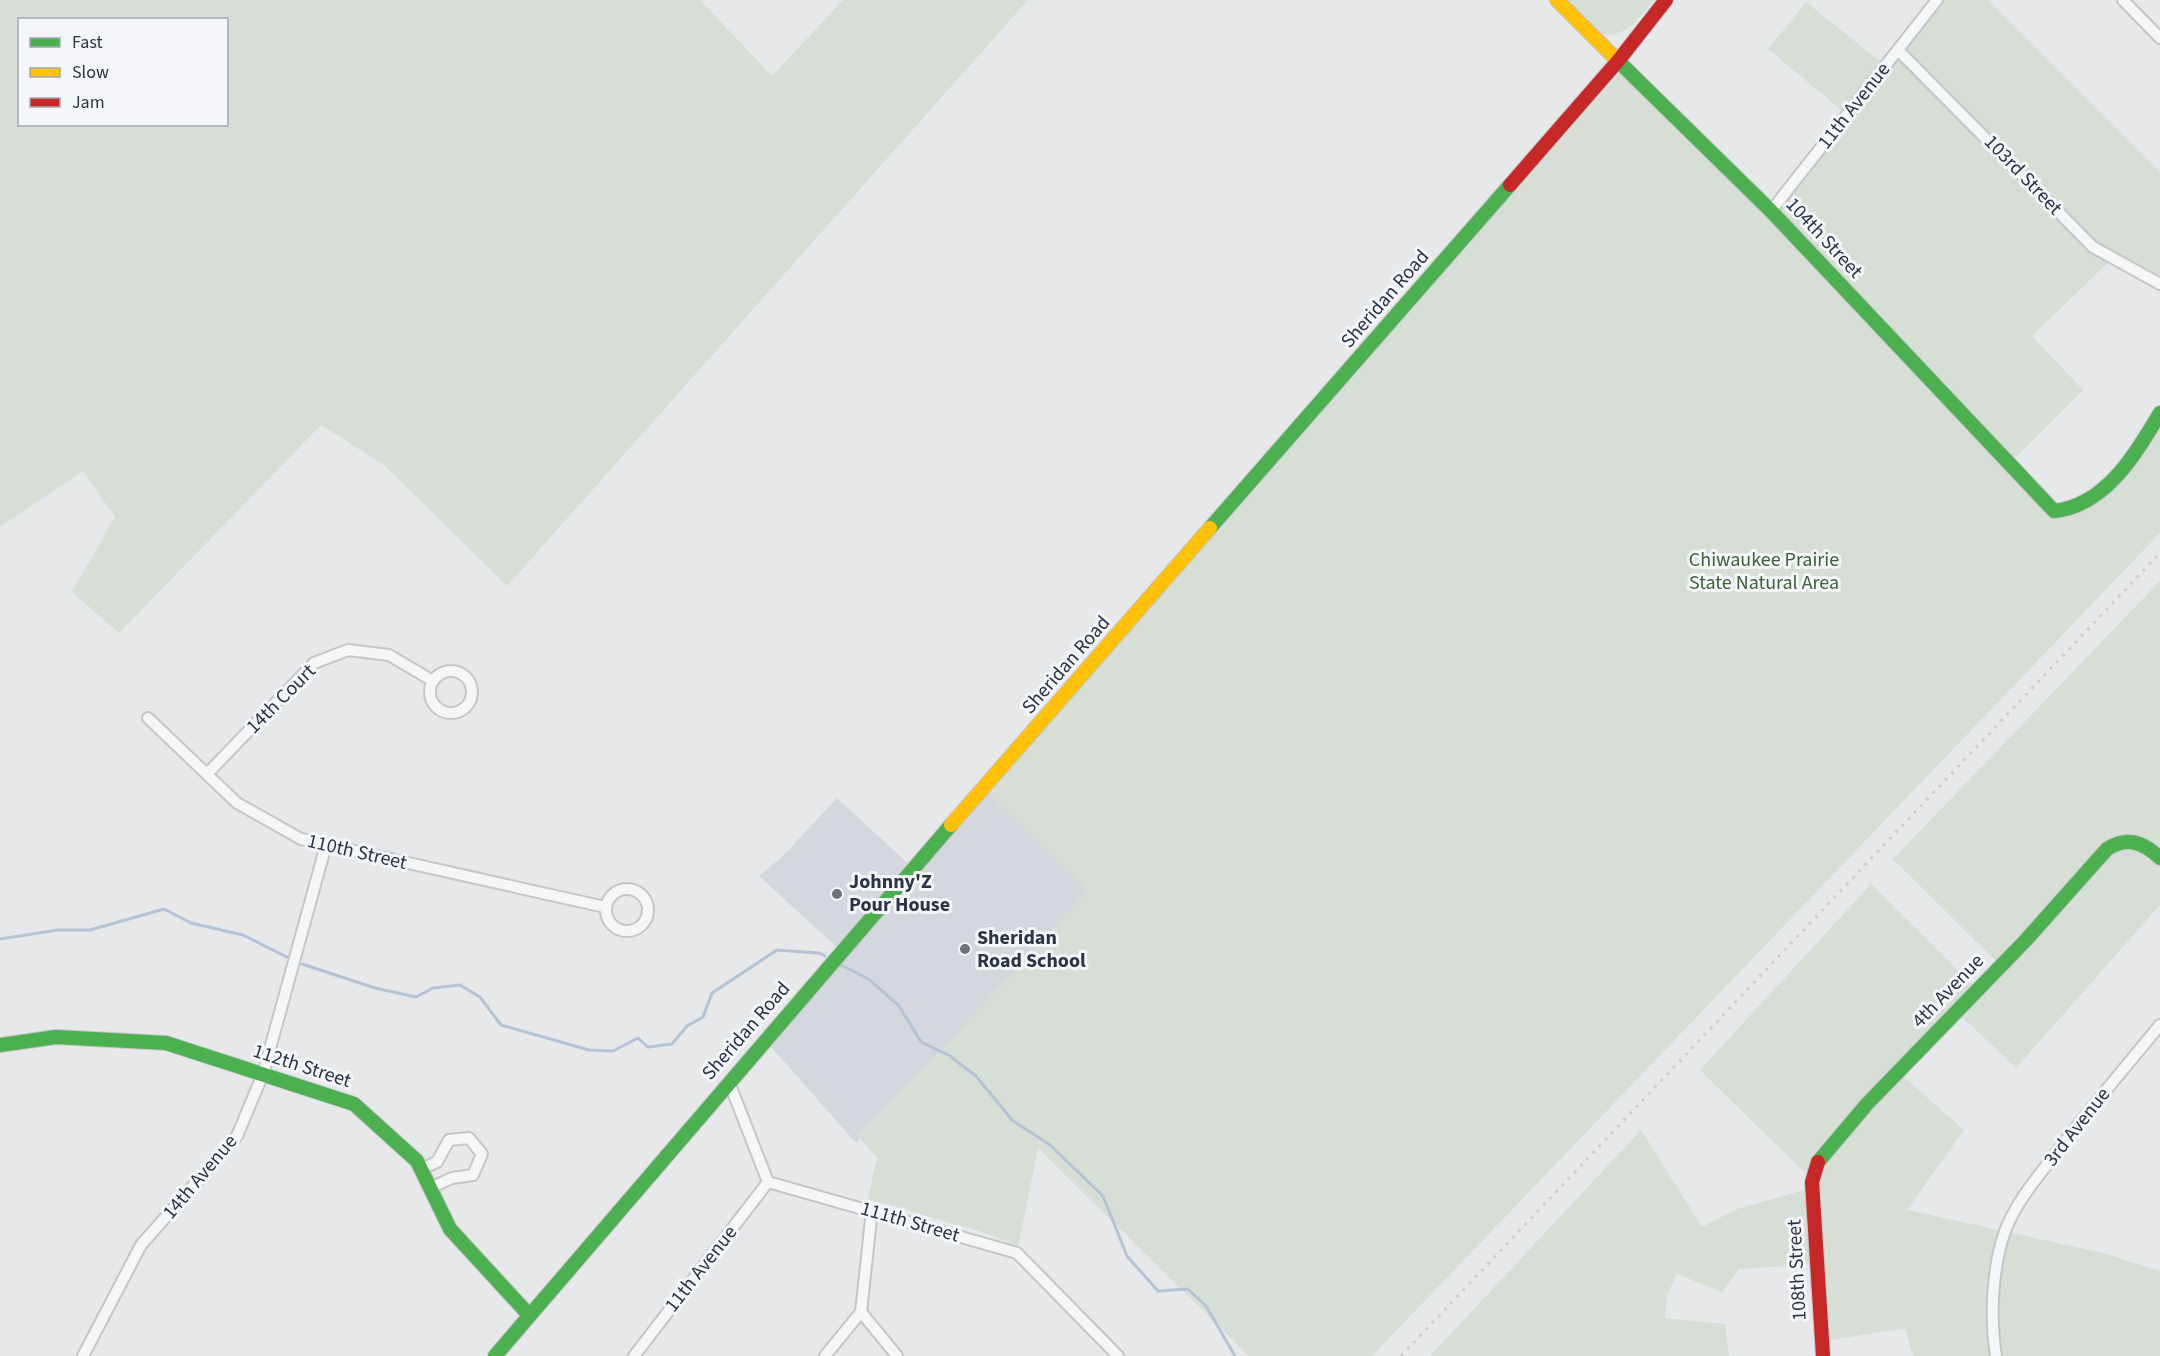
<svg xmlns="http://www.w3.org/2000/svg" width="2160" height="1356" font-family="'Source Sans 3',sans-serif">
  <style>
    .built { fill: #d4d7dd }
    .green { fill: #d6ded6; fill-rule: evenodd }
    .lines { fill: none; stroke-linecap: round; stroke-linejoin: round }
    .stream { stroke: #b4c4d5; stroke-width: 3 }
    .street-casing { stroke: #c4c6c8; stroke-width: 14 }
    .fast-casing { stroke: #c4c6c8; stroke-width: 16 }
    .slow-casing { stroke: #c4c6c8; stroke-width: 16 }
    .jam-casing { stroke: #c4c6c8; stroke-width: 16 }
    .street { stroke: #f5f6f7; stroke-width: 10 }
    .fast { stroke: #4caf50; stroke-width: 14 }
    .slow { stroke: #ffc107; stroke-width: 14 }
    .jam { stroke: #c62828; stroke-width: 14 }
    .rail { stroke: #cecfd2; stroke-width: 3; stroke-dasharray: 3 6; stroke-linecap: butt }
    .poi-dot { fill: #6c737f; stroke: #f4f6f9; stroke-width: 2 }
    .labels { text-anchor: middle; dominant-baseline: central; stroke-width: 6; stroke-linejoin: round; paint-order: stroke }
    .street-label { font-size: 20px; fill: #2b3445; stroke: #f4f6f9 }
    .park-label { font-size: 20px; fill: #3f6138; stroke: #f4f6f9 }
    .poi-label { font-size: 20px; font-weight: bold; fill: #2b3445; stroke: #f4f6f9; text-anchor: start }
  </style>
  <rect width="100%" height="100%" fill="#e6e8ea"/>
  <path class="built" d="M1000 770 1088 891 856 1143 765 1040 841 951 759 876 783 856 837 798 914 869Z"/>
  <g class="green">
    <path d="M0 0H700L772 76 843 0H1028L507 586 384 465 321 425 119 633 72 592 115 517 83 471 0 527ZM20 20H226V124H20Z"/>
    <path d="M1562 0H1653C1637 20 1630 35 1602 35Z"/>
    <path d="M1941 0H1988L2160 172V275L2116 255 2032 336 2083 390 2007 466 2043 503 2077 513 2160 422V533L1372 1356H1249L1038 1148 1018 1247 992 1235 868 1199 877 1158 857 1135 942 1049 1088 891 988 793 1543 155 1620 73 1770 218 1851 118 1768 49 1806 2 1888 68Z"/>
    <path d="M2160 581V905L2016 1068 1953 1008 1895 1069 1964 1130 1907 1210 2103 1253 2160 1271V1356H1913L1905 1328 1825 1341 1821 1264 1739 1269 1722 1292 1677 1274 1667 1295 1665 1318 1725 1324 1729 1356H1430L1641 1130 1702 1227 1737 1209 1815 1187 1817 1175 1803 1171 1700 1070 1871 884 1979 991 1997 962 1893 859Z"/>
  </g>
  <g class="lines">
    <g class="stream">
      <path d="M0 939 58 930H90L164 909 191 923 243 935 287 957"/>
      <path d="M302 964 375 988 416 997 433 988 460 985 480 997 501 1025 589 1050 613 1051 638 1038 648 1047 672 1044 687 1026 703 1017 712 993 777 950 819 953 825 956"/>
      <path d="M841 965 870 980 899 1006 921 1042 950 1056 976 1076 1013 1121 1049 1144 1103 1196 1127 1256 1158 1291 1188 1289 1206 1306 1235 1356"/>
    </g>
    <g class="street-casing">
      <g id="street">
        <path d="M2123 0 2160 38"/>
        <path d="M1898 50 2093 247 2160 284"/>
        <path d="M1771 211 1937 0"/>
        <circle cx="451" cy="692" r="21"/>
        <path d="M148 718 237 803 301 839 605 907"/>
        <path d="M207 774 314 663 348 650 389 655 433 681"/>
        <circle cx="627" cy="910" r="21"/>
        <path d="M729 1082 768 1182 1017 1253 1118 1356"/>
        <path d="M421 1169 437 1162 449 1140 469 1138 482 1154 473 1175 452 1178 430 1188"/>
        <path d="M861 1312 897 1356"/>
        <path d="M83 1356 141 1245 237 1136 263 1074 326 845"/>
        <path d="M634 1356 768 1182"/>
        <path d="M825 1356 861 1312 872 1210"/>
        <path d="M1996 1356C1990 1319 1992 1270 2004 1234 2014 1205 2035 1180 2053 1157 2087 1112 2124 1069 2160 1025"/>
      </g>
    </g>
    <g class="fast-casing">
      <g id="fast">
        <path d="M1618 61 1771 211 2054 511C2105 506 2136 454 2160 413"/>
        <path d="M1210 528 1510 185"/>
        <path d="M0 1045 56 1037 166 1043 354 1104 417 1161 450 1229 529 1315"/>
        <path d="M1818 1162 1867 1104 2026 940 2107 849C2127 836 2143 842 2160 858"/>
        <path d="M495 1356 951 825"/>
      </g>
    </g>
    <g class="slow-casing">
      <g id="slow">
        <path d="M1557 0 1618 61"/>
        <path d="M951 825 1210 528"/>
      </g>
    </g>
    <g class="jam-casing">
      <g id="jam">
        <path d="M1510 185 1618 61 1666 0"/>
        <path d="M1818 1162 1812 1182 1823 1356"/>
      </g>
    </g>
    <use href="#street" class="street"/>
    <use href="#fast" class="fast"/>
    <use href="#slow" class="slow"/>
    <use href="#jam" class="jam"/>
    <path class="rail" d="M1401 1356 2160 553"/>
  </g>
  <g class="poi-dot">
    <circle cx="837" cy="894" r="6"/>
    <circle cx="965" cy="949" r="6"/>
  </g>
  <g class="labels">
    <g class="street-label">
      <text transform="translate(1854 106) rotate(-52)">11th Avenue</text>
      <text transform="translate(2023 175) rotate(46)">103rd Street</text>
      <text transform="translate(1824 238) rotate(47)">104th Street</text>
      <text transform="translate(1385 299) rotate(-49)">Sheridan Road</text>
      <text transform="translate(1066 665) rotate(-49)">Sheridan Road</text>
      <text transform="translate(281 699) rotate(-45)">14th Court</text>
      <text transform="translate(357 852) rotate(13)">110th Street</text>
      <text transform="translate(1948 991) rotate(-46)">4th Avenue</text>
      <text transform="translate(746 1031) rotate(-49)">Sheridan Road</text>
      <text transform="translate(302 1066) rotate(18)">112th Street</text>
      <text transform="translate(2077 1127) rotate(-52)">3rd Avenue</text>
      <text transform="translate(200 1177) rotate(-50)">14th Avenue</text>
      <text transform="translate(910 1222) rotate(16)">111th Street</text>
      <text transform="translate(701 1269) rotate(-52)">11th Avenue</text>
      <text transform="translate(1797 1270) rotate(-93)">108th Street</text>
    </g>
    <g class="park-label">
      <text x="1764" y="560">Chiwaukee Prairie<tspan x="1764" dy="23">State Natural Area</tspan></text>
    </g>
    <g class="poi-label">
      <text x="849" y="882">Johnny'Z<tspan x="849" dy="23">Pour House</tspan></text>
      <text x="977" y="938">Sheridan<tspan x="977" dy="23">Road School</tspan></text>
    </g>
  </g>
  <rect x="18" y="18" width="210" height="108" fill="#f4f6f9" stroke="#a4a8b1" stroke-width="1.5"/>
  <rect x="30" y="38" width="30" height="9" fill="#4caf50" stroke="#a4a8b1" stroke-width="1.5"/>
  <text x="72" y="48" font-size="18" fill="#2b3445">Fast</text>
  <rect x="30" y="68" width="30" height="9" fill="#ffc107" stroke="#a4a8b1" stroke-width="1.5"/>
  <text x="72" y="78" font-size="18" fill="#2b3445">Slow</text>
  <rect x="30" y="98" width="30" height="9" fill="#c62828" stroke="#a4a8b1" stroke-width="1.5"/>
  <text x="72" y="108" font-size="18" fill="#2b3445">Jam</text>
</svg>
